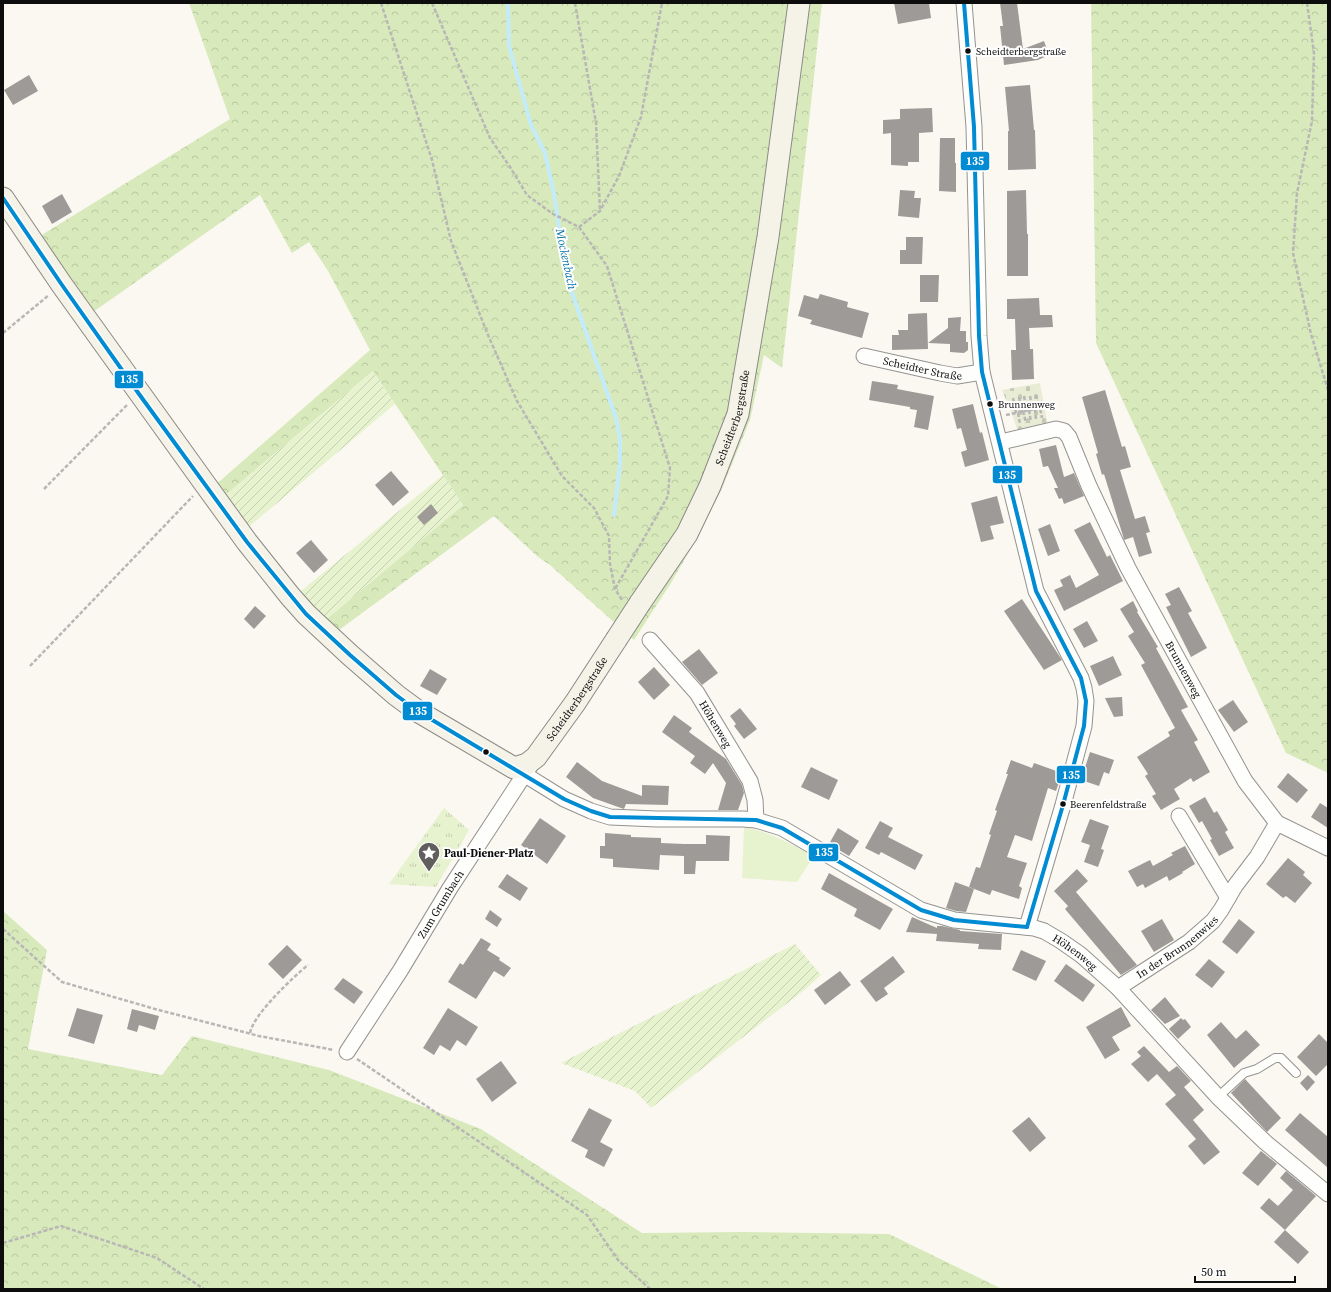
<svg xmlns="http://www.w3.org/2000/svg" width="1331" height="1292" font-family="'Source Serif 4',serif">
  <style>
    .grass { fill: #e7f2cf }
    .forest { fill: url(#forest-crowns) }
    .cemetery { fill: url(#cemetery-stones) }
    .park { fill: url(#park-tufts) }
    .garden { fill: url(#garden-furrows) }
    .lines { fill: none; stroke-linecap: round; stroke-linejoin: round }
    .stream { stroke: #c4ebf9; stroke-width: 4 }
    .building { fill: #9e9a97 }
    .lane-casing { stroke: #949390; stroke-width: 10 }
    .street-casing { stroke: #949390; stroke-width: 17 }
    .secondary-casing { stroke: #8b8986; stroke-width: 23 }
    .path { stroke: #b8b7b6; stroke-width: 2.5; stroke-dasharray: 4 2; stroke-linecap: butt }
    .lane { stroke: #fefefd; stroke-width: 8 }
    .street { stroke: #fefefd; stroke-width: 15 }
    .secondary { stroke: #f5f2e8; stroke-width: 21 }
    .secondary-bridge-casing { stroke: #8b8986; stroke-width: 23; stroke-linecap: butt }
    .secondary-bridge { stroke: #f5f2e8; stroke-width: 21 }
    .bus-1-casing { stroke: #fff; stroke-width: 7 }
    .bus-1 { stroke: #008bd2; stroke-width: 4 }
    .bus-dot { fill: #0d0d0d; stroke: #fff; stroke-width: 1.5 }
    .labels { text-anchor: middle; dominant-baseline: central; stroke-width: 4; stroke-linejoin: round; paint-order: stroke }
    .bus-label { font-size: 10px; fill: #0d0d0d; stroke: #fff; text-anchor: start }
    .street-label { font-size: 11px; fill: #0d0d0d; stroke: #fff }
    .poi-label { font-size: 11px; font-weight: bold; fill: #0d0d0d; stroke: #fff; text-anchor: start }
    .water-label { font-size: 12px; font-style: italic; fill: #0b75aa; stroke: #fff }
    .line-badge { stroke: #fff; stroke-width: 1.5 }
    .badge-label { font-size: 11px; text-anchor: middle; font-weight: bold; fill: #fff }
  </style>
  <defs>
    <pattern id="forest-crowns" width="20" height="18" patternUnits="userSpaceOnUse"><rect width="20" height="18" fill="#d8eabc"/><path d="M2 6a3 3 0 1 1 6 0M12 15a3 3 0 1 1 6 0" fill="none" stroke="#b8c8a0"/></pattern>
    <pattern id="cemetery-stones" width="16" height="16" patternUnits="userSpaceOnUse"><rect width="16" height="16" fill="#e9ecd4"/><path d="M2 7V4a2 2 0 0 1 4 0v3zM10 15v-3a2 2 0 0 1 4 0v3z" fill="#c7c9b5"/></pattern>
    <pattern id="park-tufts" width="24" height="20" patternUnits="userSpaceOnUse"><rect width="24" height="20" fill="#e7f2cf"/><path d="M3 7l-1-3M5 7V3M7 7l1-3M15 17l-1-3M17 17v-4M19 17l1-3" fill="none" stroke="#c5ceb1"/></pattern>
    <pattern id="garden-furrows" width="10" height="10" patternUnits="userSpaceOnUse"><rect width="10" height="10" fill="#e7f2cf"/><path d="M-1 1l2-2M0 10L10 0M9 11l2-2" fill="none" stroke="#c5ceb1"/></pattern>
  </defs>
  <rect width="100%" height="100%" fill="#fbf8f1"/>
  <path class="grass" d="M744 827C770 832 791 844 814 856L797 882 742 878Z"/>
  <g class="forest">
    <path d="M189 3H822L782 368 764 355 750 420 721 491 697 538 671 583 634 640 550 565 538 557 494 516 335 633 323 622 463 505 373 371 222 498 213 487 370 350 328 271 309 242 292 253 260 195 93 312 40 236 230 119Z"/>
    <path d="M1091 3H1328V773L1286 753 1096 343Z"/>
    <path d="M3 911 47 950 28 1049 162 1075 192 1036 329 1070 481 1129 642 1233 742 1232 889 1234 1002 1289H3Z"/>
  </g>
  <path class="cemetery" d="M1040 383 1048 426 1018 432 1013 417 1002 390Z"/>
  <path class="park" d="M444 808 469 830 436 887 389 884Z"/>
  <g class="garden">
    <path d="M373 371 395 404 245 530 222 498Z"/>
    <path d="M443 475 463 505 323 622 296 595Z"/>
    <path d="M795 944 821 975 807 988 651 1108 635 1091 561 1063Z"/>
  </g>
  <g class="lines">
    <path class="stream" d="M508 3 509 46 531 125 545 153 554 194 563 253 570 287 616 418 620 438V464L614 515"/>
  </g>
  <g class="building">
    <path d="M894 3H929L931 18 898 24Z"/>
    <path d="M1000 3H1017L1023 49 1044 41 1049 55 1038 60 1004 65 1000 26H1003Z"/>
    <path d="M29 75 38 91 13 105 4 90Z"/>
    <path d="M1030 85 1034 130H1035L1036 169 1008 170V131H1009L1005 87Z"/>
    <path d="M932 108 933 132 919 133V162H908V166L891 165V133L883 134V120L900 119V109Z"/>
    <path d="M940 138H955V163H956V192L939 191Z"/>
    <path d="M900 190 915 191 914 198H921L919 218 898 216Z"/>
    <path d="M1026 190 1027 234H1028V276H1007V191Z"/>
    <path d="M62 194 72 212 52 224 42 206Z"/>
    <path d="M906 237H923L922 264H900V250H906Z"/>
    <path d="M920 275H939L938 302H920Z"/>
    <path d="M820 294 848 302 847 307 869 313 862 338 810 324 812 320 798 316 804 295 818 299Z"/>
    <path d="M1039 298 1040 315H1052L1053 327 1029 328 1030 349H1033L1034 379 1012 380 1011 350H1016L1015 319H1007V299Z"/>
    <path d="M927 313 928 349 892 350V335H899L898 330H908V314Z"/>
    <path d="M961 317 960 331H966V342H968V350L964 353 950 352V344L928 343 948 328V318Z"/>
    <path d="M872 381 898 385 897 389 934 396 928 430 914 427 917 410 910 409V407L869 400Z"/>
    <path d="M1105 390 1122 447 1125 446 1131 467 1120 470 1135 519 1145 516 1150 532 1146 533 1152 553 1139 557 1133 537 1124 540 1123 536 1104 474 1102 475 1096 454 1098 453 1082 397Z"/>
    <path d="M973 404 980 433 982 432 989 460 965 467 961 452 967 450 961 428 957 429 952 409Z"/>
    <path d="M1056 445 1064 477 1074 473 1084 496 1064 504 1062 498 1059 499 1054 488H1058L1048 466 1043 467 1039 449Z"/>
    <path d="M391 471 409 492 393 506 375 485Z"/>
    <path d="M997 496 1004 523 990 526 994 539 981 542 971 503Z"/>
    <path d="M431 504 438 513 424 525 417 517Z"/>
    <path d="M1090 522 1107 557 1110 555 1123 581 1064 611 1054 590 1063 586 1060 580 1070 575 1076 588 1099 575 1074 530Z"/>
    <path d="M1050 524 1060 551 1048 556 1038 529Z"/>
    <path d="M311 540 328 560 314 573 296 553Z"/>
    <path d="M1179 587 1192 611 1188 613 1207 648 1191 657 1166 607 1171 605 1165 594Z"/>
    <path d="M1022 599 1062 660 1044 670 1004 611Z"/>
    <path d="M1133 601 1138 611 1137 612 1158 647 1156 648 1188 707 1181 710 1198 740 1194 742 1210 772 1193 782 1191 778 1174 789 1180 799 1161 810 1152 796 1156 794 1145 776 1148 774 1137 757 1170 736 1168 732 1175 728 1141 665 1145 663 1128 636 1134 632 1120 609Z"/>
    <path d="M255 606 266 616 254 629 244 619Z"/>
    <path d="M1087 621 1098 641 1084 648 1073 629Z"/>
    <path d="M699 649 718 673 702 685 682 662Z"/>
    <path d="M1113 656 1122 675 1099 686 1090 666Z"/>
    <path d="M654 667 670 685 654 700 638 682Z"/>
    <path d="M430 669 447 679 437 695 420 686Z"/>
    <path d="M1122 697 1123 716 1114 717 1105 698Z"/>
    <path d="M1233 700 1248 722 1234 732 1218 710Z"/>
    <path d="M740 708 757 729 744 739 734 726 736 724 730 716Z"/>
    <path d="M674 715 692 728 689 732 726 759 742 785 744 793 738 810H718L726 783 713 763 705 774 690 763 695 756 662 732Z"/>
    <path d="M1090 752 1114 760 1109 774 1104 772 1099 786 1081 780Z"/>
    <path d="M1011 760 1032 768 1034 763 1062 773 1056 791 1048 788 1032 841 1015 835 1007 857 1027 863 1019 886 1022 888 1019 899 992 890 990 895 969 887 976 867 980 868 991 835 989 834 997 811 995 810 1008 774H1006Z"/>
    <path d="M577 762 602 781 642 796V785L669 786 668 805 626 804 624 809 621 808 593 798 566 777Z"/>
    <path d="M811 767 838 780 829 800 801 787Z"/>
    <path d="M1288 773 1308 790 1297 803 1277 787Z"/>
    <path d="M1205 797 1214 813 1217 811 1228 830 1225 832 1234 848 1219 856 1210 840 1212 839 1202 821 1199 823 1189 806Z"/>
    <path d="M1320 803 1328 808V828L1311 817Z"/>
    <path d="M540 818 566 836 547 864 521 845Z"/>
    <path d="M1090 819 1109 826 1101 849 1104 850 1098 867 1084 862 1090 845 1081 842Z"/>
    <path d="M880 821 893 828 888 837 923 855 915 870 881 852 879 855 865 848Z"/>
    <path d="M838 828 859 841 849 856 829 844Z"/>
    <path d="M605 833 631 835V837L661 838V843L684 844H706V835L730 836 729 861H696L695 874H684V856L660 855 659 870 613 867V859L600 858V846H605Z"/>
    <path d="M1185 846 1195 864 1182 872 1183 873 1169 881 1167 876 1145 888 1143 884 1137 887 1128 871 1150 860 1153 866 1173 855 1171 853Z"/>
    <path d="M1288 858 1305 872 1303 875 1312 883 1295 903 1286 896 1283 898 1266 884Z"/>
    <path d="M1077 869 1088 881 1076 892 1137 965 1121 975 1065 909 1068 906 1054 891Z"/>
    <path d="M829 873 893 909 880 930 854 916 857 909 821 889Z"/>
    <path d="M507 874 528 888 520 901 498 887Z"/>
    <path d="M955 882 974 889 966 912 956 911 946 908Z"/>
    <path d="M490 910 502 919 497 927 485 919Z"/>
    <path d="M912 917 937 928V926H942L960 930V931L1002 934 1001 950 978 949 979 944 936 941 937 934 906 932Z"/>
    <path d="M1162 919 1174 940 1154 952 1141 931Z"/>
    <path d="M1239 919 1255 932 1237 954 1222 942Z"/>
    <path d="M481 938 491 944 487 950 500 958 499 960 511 968 504 977 494 971 476 999 448 982 460 963 463 965Z"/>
    <path d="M287 945 302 960 283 979 268 964Z"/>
    <path d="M1021 950 1046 961 1036 981 1012 970Z"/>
    <path d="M893 956 905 972 884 988 888 994 876 1002 860 981Z"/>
    <path d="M1209 959 1225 972 1212 988 1195 975Z"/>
    <path d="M1066 964 1095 985 1083 1002 1054 981Z"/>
    <path d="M840 971 851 985 825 1005 814 990Z"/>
    <path d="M343 978 363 992 354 1004 334 989Z"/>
    <path d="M1165 997 1180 1016 1165 1024 1151 1010Z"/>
    <path d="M1121 1007 1131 1026 1112 1037 1120 1050 1105 1059 1086 1027Z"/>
    <path d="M77 1008 103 1015 94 1044 68 1036Z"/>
    <path d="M448 1008 478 1027 466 1046 457 1040 450 1051 440 1045 434 1055 423 1048Z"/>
    <path d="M132 1009 159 1016 155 1030 139 1025 137 1032 127 1029Z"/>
    <path d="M1181 1018 1183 1020 1185 1019 1191 1027 1178 1039 1169 1029Z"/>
    <path d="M1221 1022 1236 1039 1246 1030 1260 1045 1234 1068 1207 1035Z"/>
    <path d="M1319 1034 1328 1043V1064L1316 1076 1297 1057Z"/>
    <path d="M1144 1046 1169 1072 1177 1066 1191 1081 1184 1087 1204 1110 1193 1120 1220 1152 1204 1165 1188 1146 1196 1139 1165 1104 1176 1095 1157 1074 1148 1082 1131 1064 1141 1056 1137 1052Z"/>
    <path d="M501 1061 517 1083 492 1102 476 1079Z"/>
    <path d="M1308 1075 1315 1082 1307 1091 1300 1083Z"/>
    <path d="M1245 1079 1281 1118 1267 1132 1231 1093Z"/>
    <path d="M589 1108 612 1120 600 1142 613 1149 604 1167 585 1157 588 1150 571 1141Z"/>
    <path d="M1300 1113 1328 1137V1168L1285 1130Z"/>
    <path d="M1029 1117 1046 1138 1030 1152 1012 1131Z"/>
    <path d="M1261 1151 1277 1164 1258 1186 1242 1173Z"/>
    <path d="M1286 1171 1316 1196 1285 1230 1309 1252 1298 1264 1274 1242 1285 1230 1260 1208 1269 1198 1278 1206 1293 1190 1280 1178Z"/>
  </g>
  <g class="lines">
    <g class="lane-casing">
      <path id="lane" d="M1218 1097 1244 1073 1257 1069 1275 1058H1281L1296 1073"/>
    </g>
    <g class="street-casing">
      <g id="street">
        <path d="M964 3 974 127 979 336 982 372 1036 591 1081 678 1084 688 1086 701 1084 726 1063 805 1027 927"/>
        <path id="s1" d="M864 356 940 373 957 376 982 372"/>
        <path id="s2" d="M1001 442 1056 429 1064 431 1069 437 1089 486 1128 568 1245 781 1277 823 1328 848"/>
        <path id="s3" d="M650 640 697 693 750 781 755 800 756 820"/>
        <path id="s4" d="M514 768 564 799 591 811 610 817 657 819H743L756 820 782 828 921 910 954 920 1034 928 1044 931 1061 941 1081 955 1118 988 1218 1097 1265 1142 1328 1194"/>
        <path d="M1179 816 1228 898"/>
        <path id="s5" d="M1118 988 1189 942 1213 921 1221 910 1235 886 1257 857 1277 823"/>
        <path id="s6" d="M347 1052 400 971 450 888 530 766"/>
      </g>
    </g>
    <g class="secondary-casing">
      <g id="secondary">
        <path id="s7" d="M3 198 62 285 205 484 247 542 290 596 306 614 350 655 396 695 419 712 514 768 527 764 536 757 575 703 616 640"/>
        <path id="s8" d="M640 603 687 534 710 486 738 414 768 237 799 3"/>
      </g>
    </g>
    <g class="path">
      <path d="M381 3 432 160 451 241 488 335 517 401 562 476 594 508 609 536 610 564 615 589 622 600"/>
      <path d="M432 3 490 138 510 167 527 195 553 214 579 227 600 211 619 176 641 117 662 3"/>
      <path d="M575 3 596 123 600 211"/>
      <path d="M1307 3 1314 53 1312 121 1297 193 1293 253 1311 334 1328 390"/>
      <path d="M579 227 607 266 670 468 668 496 615 589"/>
      <path d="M3 333 49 295"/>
      <path d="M1036 395 1039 408"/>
      <path d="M1024 396 1027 411"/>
      <path d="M1030 396 1033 410"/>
      <path d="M1019 397 1022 412"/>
      <path d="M1013 398 1016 413"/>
      <path d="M1035 409 1036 420"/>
      <path d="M1029 410 1031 422"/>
      <path d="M1023 411 1026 423"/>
      <path d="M1018 413 1020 424"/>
      <path d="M1006 415 1040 408 1042 418"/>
      <path d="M44 489 128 404"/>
      <path d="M30 666 193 496"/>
      <path d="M3 929 62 982 155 1009 259 1036 334 1050"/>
      <path d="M250 1033C253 1015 293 977 308 965"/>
      <path d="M357 1059 587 1215 618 1260 650 1289"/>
      <path d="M3 1243 61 1226 157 1258 204 1289"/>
    </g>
    <use href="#lane" class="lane"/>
    <use href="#street" class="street"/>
    <use href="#secondary" class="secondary"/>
    <g class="secondary-bridge-casing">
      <path id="secondary-bridge" d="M616 640 640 603"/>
    </g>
    <use href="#secondary-bridge" class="secondary-bridge"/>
    <g class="bus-1-casing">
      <g id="bus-1">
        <path d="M964 3 974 127 979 336 982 372 1036 591 1081 678 1086 701 1084 726 1063 805 1027 927"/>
        <path d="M3 198 62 285 139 394 247 542 306 614 350 655 396 695 419 712 564 799 591 811 610 817 756 820 782 828 921 910 954 920 1027 927"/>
      </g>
    </g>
    <use href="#bus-1" class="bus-1"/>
  </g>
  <defs>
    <g id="sight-pin" transform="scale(1.15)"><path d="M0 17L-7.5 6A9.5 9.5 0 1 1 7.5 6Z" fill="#605f5d" stroke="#fff"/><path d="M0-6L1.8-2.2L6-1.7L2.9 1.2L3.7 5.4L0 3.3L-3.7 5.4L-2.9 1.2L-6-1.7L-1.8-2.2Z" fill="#fff"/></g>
  </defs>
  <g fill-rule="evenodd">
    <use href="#sight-pin" x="429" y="853"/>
  </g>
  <g class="bus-dot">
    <circle cx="968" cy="51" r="3.5"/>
    <circle cx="990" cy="404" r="3.5"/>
    <circle cx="486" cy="752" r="3.5"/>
    <circle cx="1063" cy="804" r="3.5"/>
  </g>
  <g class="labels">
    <g class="bus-label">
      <text x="976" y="51">Scheidterbergstraße</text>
      <text x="998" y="404">Brunnenweg</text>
      <text x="1070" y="804">Beerenfeldstraße</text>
    </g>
    <g class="street-label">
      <text stroke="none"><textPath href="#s1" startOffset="60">Scheidter Straße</textPath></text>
      <text stroke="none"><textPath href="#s8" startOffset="209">Scheidterbergstraße</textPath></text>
      <text stroke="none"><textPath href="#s2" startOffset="332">Brunnenweg</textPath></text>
      <text stroke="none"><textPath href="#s7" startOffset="871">Scheidterbergstraße</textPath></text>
      <text stroke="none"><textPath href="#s3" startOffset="107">Höhenweg</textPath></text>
      <text stroke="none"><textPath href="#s6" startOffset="175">Zum Grumbach</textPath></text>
      <text stroke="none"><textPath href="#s5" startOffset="72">In der Brunnenwies</textPath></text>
      <text stroke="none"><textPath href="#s4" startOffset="606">Höhenweg</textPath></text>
    </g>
    <g class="poi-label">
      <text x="444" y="853">Paul-Diener-Platz</text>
    </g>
    <g class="water-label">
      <text transform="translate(566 259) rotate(78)">Mockenbach</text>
    </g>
  </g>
  <g class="line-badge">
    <rect x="960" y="151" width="30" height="20" rx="4" fill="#008bd2"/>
    <rect x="114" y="370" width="30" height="19" rx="4" fill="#008bd2"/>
    <rect x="992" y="465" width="31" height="19" rx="4" fill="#008bd2"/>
    <rect x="402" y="701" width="31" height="20" rx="4" fill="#008bd2"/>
    <rect x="1056" y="765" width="30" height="19" rx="4" fill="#008bd2"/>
    <rect x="808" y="843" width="31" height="19" rx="4" fill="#008bd2"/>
  </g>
  <g class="badge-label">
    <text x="975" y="165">135</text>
    <text x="129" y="383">135</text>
    <text x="1007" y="479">135</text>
    <text x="418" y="715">135</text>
    <text x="1071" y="779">135</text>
    <text x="824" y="856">135</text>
  </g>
  <rect width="1331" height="1292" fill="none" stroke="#0d0d0d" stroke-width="8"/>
  <path d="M1195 1276v6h100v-6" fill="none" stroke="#0d0d0d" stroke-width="2"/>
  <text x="1201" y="1276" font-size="12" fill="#0d0d0d" stroke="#ffffff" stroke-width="3" paint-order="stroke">50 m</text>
</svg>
